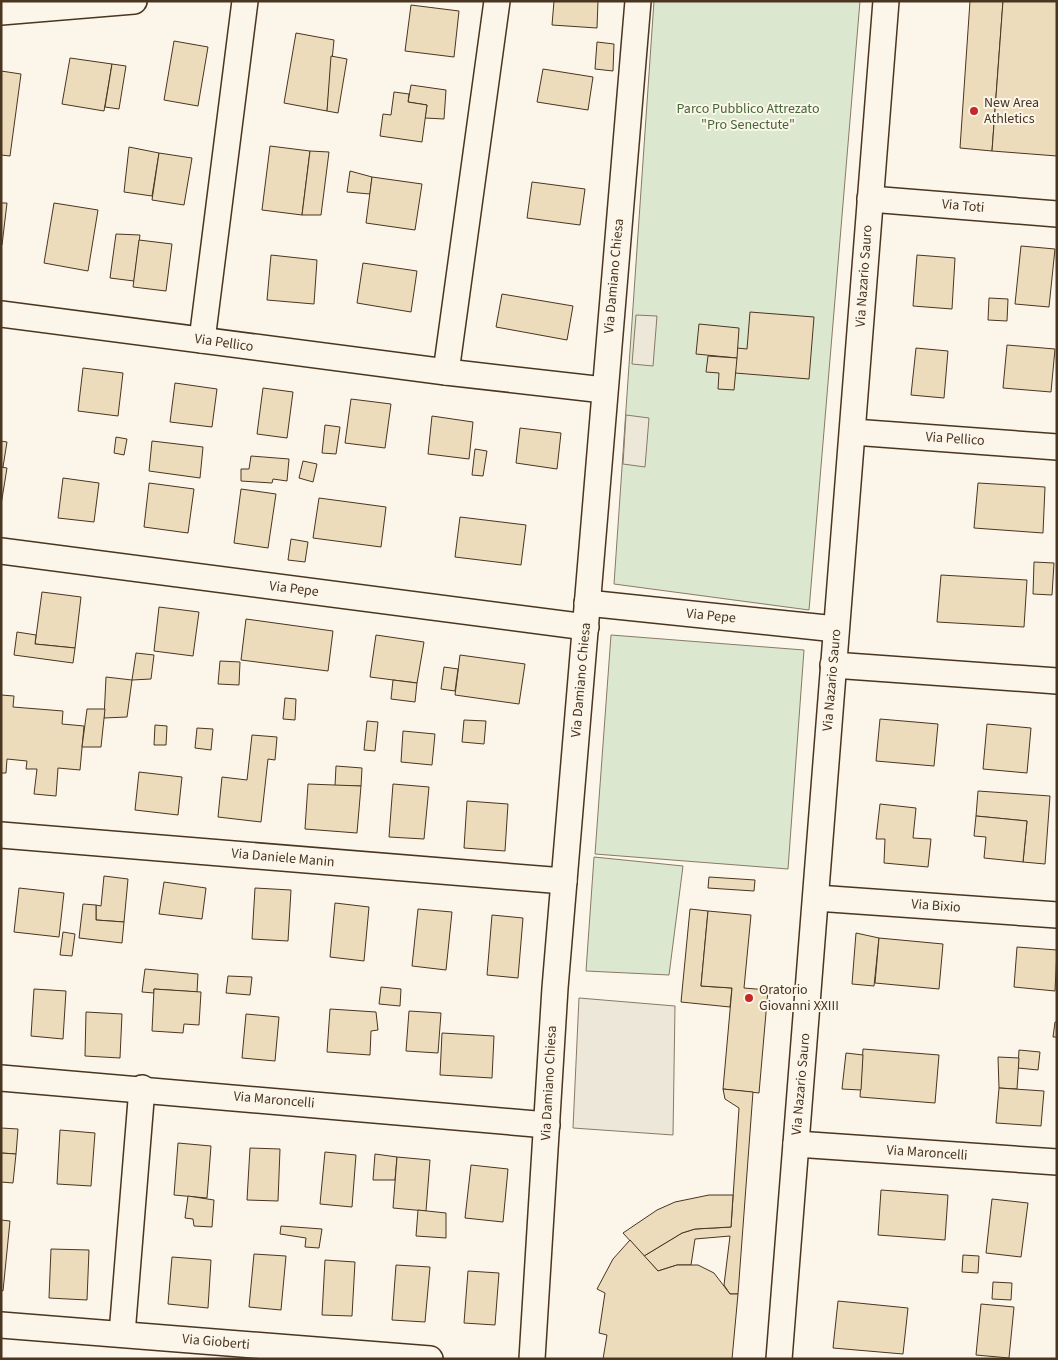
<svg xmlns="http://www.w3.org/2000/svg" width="1058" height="1360" font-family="'Source Sans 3',sans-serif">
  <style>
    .green { fill: #dce7d0; stroke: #887966 }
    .parking { fill: #ede7d9; stroke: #887966 }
    .building { fill: #ecdcbc; stroke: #4a3520 }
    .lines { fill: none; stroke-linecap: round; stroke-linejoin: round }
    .street-casing { stroke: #4a3520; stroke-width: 28 }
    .street { stroke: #fbf6e9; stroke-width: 25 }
    .poi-dot { fill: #c62828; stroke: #fbf6e9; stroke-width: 2 }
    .labels { text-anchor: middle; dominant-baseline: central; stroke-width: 4; stroke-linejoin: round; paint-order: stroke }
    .poi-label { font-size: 14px; fill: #4a3520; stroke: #fbf6e9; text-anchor: start }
    .park-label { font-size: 14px; fill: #436837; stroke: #fbf6e9 }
    .street-label { font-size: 14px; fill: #4a3520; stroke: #fbf6e9 }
  </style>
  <rect width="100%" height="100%" fill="#fbf6e9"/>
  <g class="green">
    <path d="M654 1H860L809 610 614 584Z"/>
    <path d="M611 635 804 650 788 869 595 854Z"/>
    <path d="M594 857 683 866 669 975 586 971Z"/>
  </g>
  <g class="parking">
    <path d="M636 315 657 316 653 366 632 364Z"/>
    <path d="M626 415 649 418 645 467 623 464Z"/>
    <path d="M579 998 675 1006 673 1135 573 1128Z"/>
  </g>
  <g class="building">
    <path d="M554 1H598L597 28 552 25Z"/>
    <path d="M970 1H1003L992 151 960 148Z"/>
    <path d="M1003 1H1057V156L992 151Z"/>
    <path d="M411 5 459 11 454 57 405 51Z"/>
    <path d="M296 33 334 40 327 111 284 103Z"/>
    <path d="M174 41 208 47 198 106 164 100Z"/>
    <path d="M597 42 614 44 613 71 595 69Z"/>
    <path d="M331 56 347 59 338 113 327 111Z"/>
    <path d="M70 58 112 64 104 111 62 104Z"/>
    <path d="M112 64 126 66 119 109 105 107Z"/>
    <path d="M543 69 593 77 588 110 537 102Z"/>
    <path d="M1 71 21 74 10 156 1 155Z"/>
    <path d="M411 85 446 90 444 119 425 118 427 105 408 102Z"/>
    <path d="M394 92 409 94 408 102 427 105 422 142 380 136 383 114 391 115Z"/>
    <path d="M270 146 310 151 302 215 262 210Z"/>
    <path d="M129 147 159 153 152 196 124 192Z"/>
    <path d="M310 151 329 152 321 215H302Z"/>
    <path d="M159 153 192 158 184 205 152 200Z"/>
    <path d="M350 171 372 177 370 194 347 192Z"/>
    <path d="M372 177 422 184 415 230 366 223Z"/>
    <path d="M532 182 585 189 580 225 527 218Z"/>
    <path d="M1 203H7L2 245H1Z"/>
    <path d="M54 203 98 210 88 271 44 263Z"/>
    <path d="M116 234 140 235 134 281 110 278Z"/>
    <path d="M139 240 172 244 166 291 133 287Z"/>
    <path d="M1021 246 1055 249 1049 307 1015 304Z"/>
    <path d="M271 255 317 260 314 304 267 300Z"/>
    <path d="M917 255 955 258 952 309 913 306Z"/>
    <path d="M363 263 417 271 411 312 357 303Z"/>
    <path d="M502 294 573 306 567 340 496 327Z"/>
    <path d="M989 298 1008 299 1007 321 988 320Z"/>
    <path d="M750 312 814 317 809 379 735 373 737 348 747 349Z"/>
    <path d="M699 324 739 328 737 358 696 354Z"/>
    <path d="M1007 345 1055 349 1051 392 1003 388Z"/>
    <path d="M916 348 948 351 944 398 911 395Z"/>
    <path d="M708 356 737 358 734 390 718 389 719 373 706 372Z"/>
    <path d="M83 368 123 373 118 416 78 411Z"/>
    <path d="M175 383 217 389 212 427 170 422Z"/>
    <path d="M263 388 293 392 287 438 257 434Z"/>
    <path d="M351 399 391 404 385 448 345 443Z"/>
    <path d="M432 416 473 422 469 459 428 454Z"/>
    <path d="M325 425 340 427 336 454 322 453Z"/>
    <path d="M520 428 561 433 557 469 516 463Z"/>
    <path d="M116 437 127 439 124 455 114 453Z"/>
    <path d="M1 441 7 442 3 467H1Z"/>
    <path d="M152 441 203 447 200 478 149 471Z"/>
    <path d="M475 449 487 451 483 476 472 475Z"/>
    <path d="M251 456 289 459 287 481 273 479 272 483 241 481V469H249Z"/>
    <path d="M303 461 317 464 313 482 299 478Z"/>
    <path d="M1 467 7 468 1 505Z"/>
    <path d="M63 478 99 483 94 522 58 518Z"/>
    <path d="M149 483 194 489 188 533 144 527Z"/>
    <path d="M978 483 1045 487 1043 533 974 528Z"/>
    <path d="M241 489 276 494 268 548 234 543Z"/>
    <path d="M319 498 386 507 381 547 313 538Z"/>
    <path d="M460 517 526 525 521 565 455 557Z"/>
    <path d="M291 539 308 542 305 562 288 560Z"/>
    <path d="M1034 562 1054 563 1052 595 1033 594Z"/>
    <path d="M941 575 1027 580 1024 627 937 622Z"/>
    <path d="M42 592 81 597 75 648 35 644Z"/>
    <path d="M159 607 199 612 193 656 154 651Z"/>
    <path d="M246 619 333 631 328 671 241 660Z"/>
    <path d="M17 632 36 635 35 644 75 648 73 663 14 655Z"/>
    <path d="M376 635 424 642 417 683 370 677Z"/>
    <path d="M136 653 154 655 151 679 132 680Z"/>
    <path d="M460 655 525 664 519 704 455 695Z"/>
    <path d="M220 661 240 662 239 685 218 684Z"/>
    <path d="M444 667 458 669 455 691 441 689Z"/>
    <path d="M106 677 132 680 127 717 104 718Z"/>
    <path d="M393 680 417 683 415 702 391 699Z"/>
    <path d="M1 695 14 696 13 707 63 711 62 724 84 726 80 770 58 768 56 796 34 794 37 769H26L27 761 7 759 6 773H1Z"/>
    <path d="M285 698 296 699 295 720 283 719Z"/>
    <path d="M87 709H105L101 747H82Z"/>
    <path d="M880 719 938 724 934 766 876 761Z"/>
    <path d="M464 720 486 721 484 744 462 742Z"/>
    <path d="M367 721 378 722 375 751 364 750Z"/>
    <path d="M987 724 1031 728 1027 773 983 769Z"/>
    <path d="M155 725 167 726 166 745H154Z"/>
    <path d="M197 728 213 729 211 750 195 748Z"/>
    <path d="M403 731 435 734 432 765 401 762Z"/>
    <path d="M252 735 277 737 275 760 268 759 261 822 218 817 222 777 247 780Z"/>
    <path d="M336 766 362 768 361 786H335Z"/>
    <path d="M139 772 182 777 178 815 135 810Z"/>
    <path d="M308 784 361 786 357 833 305 829Z"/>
    <path d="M393 784 429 787 424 839 389 837Z"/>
    <path d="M978 791 1050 796 1045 864 1023 862 1027 821 976 816Z"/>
    <path d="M467 801 508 804 505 851 464 848Z"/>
    <path d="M880 804 916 808 913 838 931 839 928 867 884 863 885 839H876Z"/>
    <path d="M976 816 1027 821 1023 862 984 858 986 837 974 836Z"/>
    <path d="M104 876 128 879 124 922 96 920V905L101 906Z"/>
    <path d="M709 877 755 880 754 891 708 888Z"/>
    <path d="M164 882 206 888 202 919 159 914Z"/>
    <path d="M19 888 64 893 59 937 14 932Z"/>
    <path d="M255 888 291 890 288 941 252 939Z"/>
    <path d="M335 903 369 907 364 961 330 957Z"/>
    <path d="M83 904 96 905V920L124 922 122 943 79 938Z"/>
    <path d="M418 909 452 912 446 970 412 966Z"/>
    <path d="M690 909 708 911 701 986 732 988 730 1007 681 1002Z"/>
    <path d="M708 911 751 915 744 988 768 990 759 1093 723 1089 732 988 701 986Z"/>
    <path d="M492 915 523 918 518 978 487 975Z"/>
    <path d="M63 932 75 934 72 956 60 955Z"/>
    <path d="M856 933 879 938 874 986 852 984Z"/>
    <path d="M879 938 943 944 939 989 875 983Z"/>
    <path d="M1017 947 1057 950 1055 991 1014 987Z"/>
    <path d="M145 969 198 974 197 992 154 989V993L142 992Z"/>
    <path d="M228 976 252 977 250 995 226 993Z"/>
    <path d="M381 987 401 989 400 1006 379 1004Z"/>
    <path d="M34 989 66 991 63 1039 31 1036Z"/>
    <path d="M154 989 201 992 199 1025 184 1024 183 1033 152 1031Z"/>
    <path d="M330 1009 376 1012 378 1030 371 1031 370 1055 327 1052Z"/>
    <path d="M409 1011 441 1013 438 1053 406 1051Z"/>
    <path d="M86 1012 122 1014 120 1058 85 1056Z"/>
    <path d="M246 1014 279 1017 275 1061 242 1058Z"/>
    <path d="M1055 1022H1057V1037H1053Z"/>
    <path d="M442 1033 494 1036 492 1078 440 1075Z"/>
    <path d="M863 1049 939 1055 935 1103 860 1097Z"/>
    <path d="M1019 1050 1040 1052 1038 1070 1018 1068Z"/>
    <path d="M846 1053 863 1055 861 1090 842 1089Z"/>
    <path d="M998 1057 1019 1058 1017 1089 999 1088Z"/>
    <path d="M999 1088 1044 1091 1041 1126 996 1123Z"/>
    <path d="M723 1089 753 1092 738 1294H730L724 1285 730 1236 695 1239 691 1265H677L658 1271 644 1256 682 1233 695 1229 731 1227 739 1108 725 1099Z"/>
    <path d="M1 1128 18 1129 16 1154 1 1153Z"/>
    <path d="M60 1130 95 1133 91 1186 57 1184Z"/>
    <path d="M178 1143 211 1146 207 1198 174 1195Z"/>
    <path d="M250 1148 280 1149 278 1201 247 1200Z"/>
    <path d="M325 1152 356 1155 352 1207 320 1204Z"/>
    <path d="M1 1153 16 1154 13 1183 1 1182Z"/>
    <path d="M375 1154 397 1157 395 1180H373Z"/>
    <path d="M397 1157 430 1160 426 1211 393 1208Z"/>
    <path d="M471 1165 508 1169 503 1222 465 1218Z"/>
    <path d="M881 1190 948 1195 945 1240 878 1235Z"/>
    <path d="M709 1195H733L731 1227 695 1229 682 1233 644 1256 623 1233 657 1210 675 1202Z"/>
    <path d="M188 1196 214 1200 212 1227 194 1226 193 1219 185 1218Z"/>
    <path d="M992 1199 1028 1203 1021 1257 986 1253Z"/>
    <path d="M418 1210 446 1213V1238L416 1236Z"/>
    <path d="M1 1220 10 1221 3 1291 1 1290Z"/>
    <path d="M281 1226 322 1229 319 1248 305 1247 306 1238 280 1234Z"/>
    <path d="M630 1240 658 1271 677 1265H698L714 1273 730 1294H738L732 1359H603L607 1335 599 1333 605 1293 597 1289 613 1259Z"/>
    <path d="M51 1249 89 1250 87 1300 49 1298Z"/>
    <path d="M254 1254 286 1256 281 1310 249 1307Z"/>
    <path d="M963 1255 979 1256 978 1273 962 1272Z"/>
    <path d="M172 1257 211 1260 208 1308 168 1304Z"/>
    <path d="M325 1260 355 1262 352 1316 322 1315Z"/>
    <path d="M396 1265 430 1267 425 1322 392 1320Z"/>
    <path d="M468 1271 499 1273 495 1325 464 1323Z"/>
    <path d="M993 1282 1012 1283 1011 1300 992 1299Z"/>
    <path d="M838 1301 908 1308 903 1354 833 1348Z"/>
    <path d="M981 1304 1014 1307 1009 1358 976 1355Z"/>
  </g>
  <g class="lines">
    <g class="street-casing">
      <g id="street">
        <path d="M1 12 134 1"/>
        <path d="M870 199 1057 214"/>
        <path d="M1 314 446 372 604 390"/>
        <path d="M202 340 245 1"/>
        <path d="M446 372 497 1"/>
        <path d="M853 432 1057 447"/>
        <path d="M1 551 586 627"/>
        <path d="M587 603 836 629"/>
        <path d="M833 665 1057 681"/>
        <path d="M1 835 564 881"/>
        <path d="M816 898 1057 915"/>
        <path d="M1 1078 547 1125"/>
        <path d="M796 1144 1057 1162"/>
        <path d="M1 1325 430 1359"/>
        <path d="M122 1334 142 1088"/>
        <path d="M532 1359 555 988 638 1"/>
        <path d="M779 1359 886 1"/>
      </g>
    </g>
    <use href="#street" class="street"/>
  </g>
  <g class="poi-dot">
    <circle cx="974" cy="111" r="5"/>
    <circle cx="749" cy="998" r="5"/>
  </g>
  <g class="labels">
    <g class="poi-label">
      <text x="984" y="103">New Area<tspan x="984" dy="16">Athletics</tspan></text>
      <text x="759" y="990">Oratorio<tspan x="759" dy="16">Giovanni XXIII</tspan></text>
    </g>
    <g class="park-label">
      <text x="748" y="109">Parco Pubblico Attrezato<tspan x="748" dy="16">"Pro Senectute"</tspan></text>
    </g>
    <g class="street-label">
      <text transform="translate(963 206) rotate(5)">Via Toti</text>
      <text transform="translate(614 276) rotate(-85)">Via Damiano Chiesa</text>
      <text transform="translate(864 276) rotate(-86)">Via Nazario Sauro</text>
      <text transform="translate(224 343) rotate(8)">Via Pellico</text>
      <text transform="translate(955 439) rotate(4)">Via Pellico</text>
      <text transform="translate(294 589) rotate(7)">Via Pepe</text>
      <text transform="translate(711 616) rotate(6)">Via Pepe</text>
      <text transform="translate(581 680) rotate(-85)">Via Damiano Chiesa</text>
      <text transform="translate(832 680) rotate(-85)">Via Nazario Sauro</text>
      <text transform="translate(283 858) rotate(5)">Via Daniele Manin</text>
      <text transform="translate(936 906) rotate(4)">Via Bixio</text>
      <text transform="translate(549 1083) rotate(-87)">Via Damiano Chiesa</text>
      <text transform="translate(801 1084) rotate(-85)">Via Nazario Sauro</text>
      <text transform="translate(274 1100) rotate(5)">Via Maroncelli</text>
      <text transform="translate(927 1153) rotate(4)">Via Maroncelli</text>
      <text transform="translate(216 1342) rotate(5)">Via Gioberti</text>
    </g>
  </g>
  <rect width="1058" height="1360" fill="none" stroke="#4a3520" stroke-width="5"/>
</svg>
